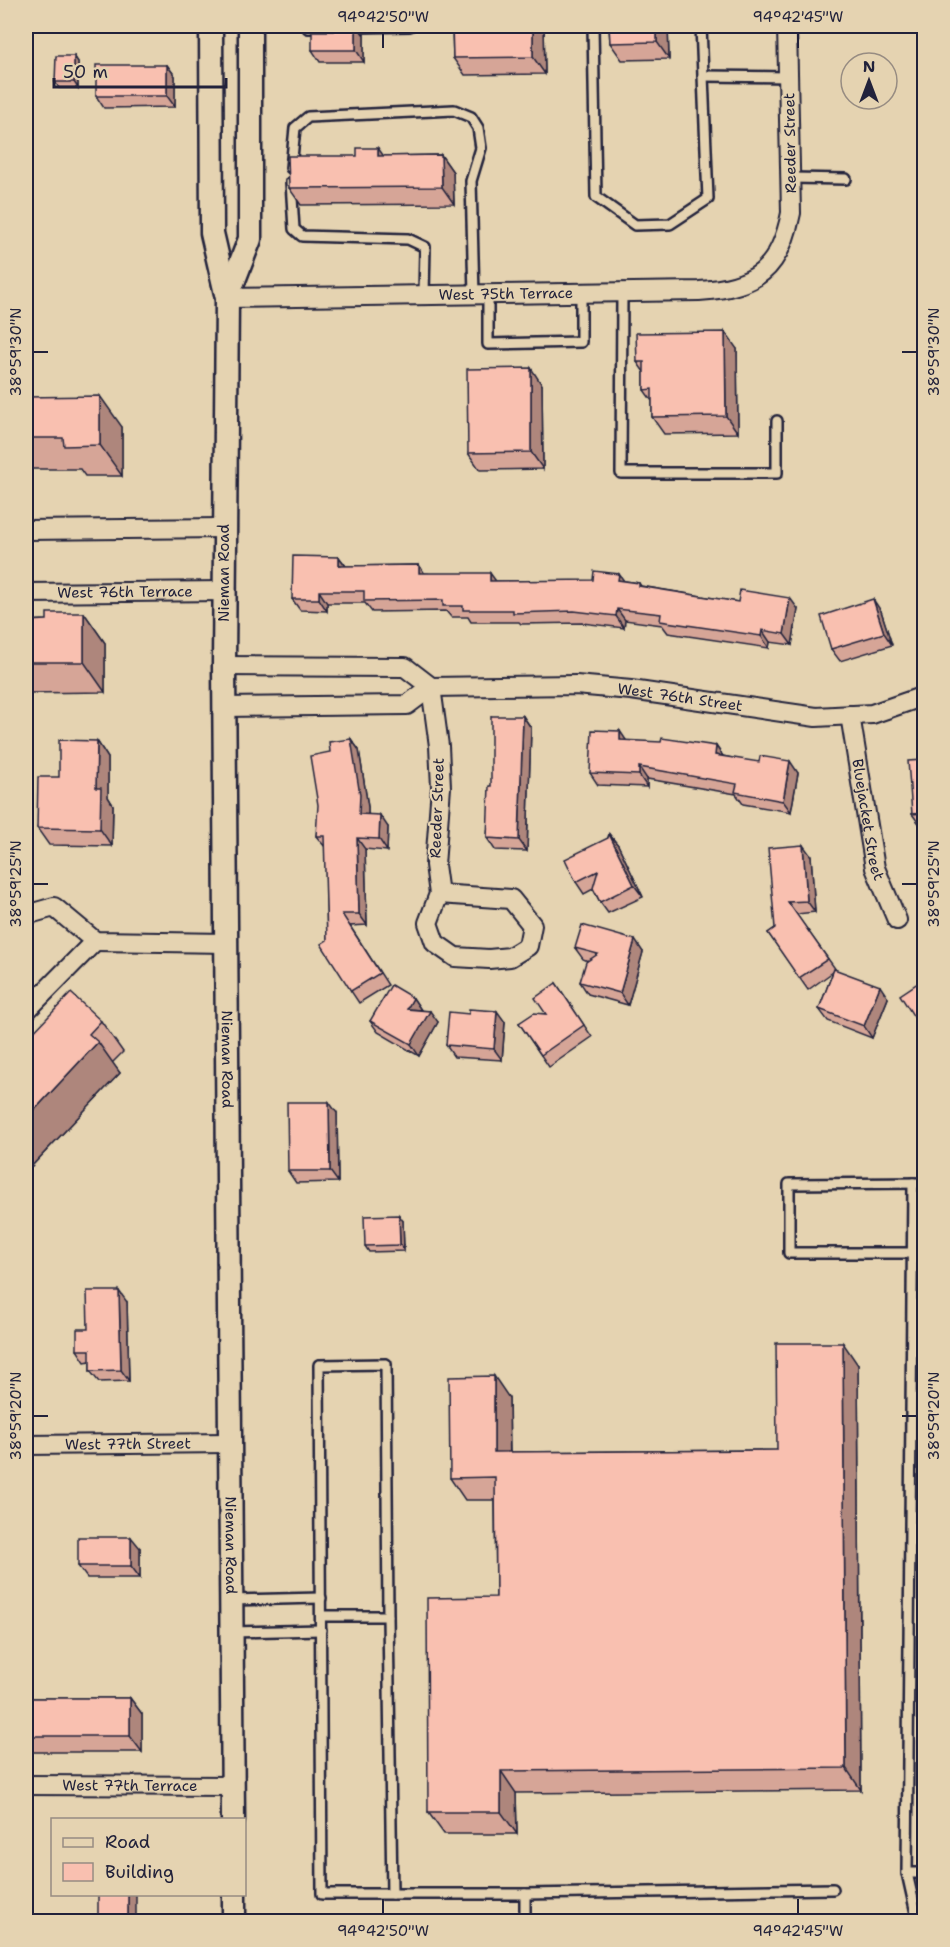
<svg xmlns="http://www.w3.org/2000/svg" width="950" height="1947" font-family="'Shantell Sans',sans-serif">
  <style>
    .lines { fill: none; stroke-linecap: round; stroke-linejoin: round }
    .service-casing { stroke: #22223b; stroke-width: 14 }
    .minor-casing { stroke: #22223b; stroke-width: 22 }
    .tertiary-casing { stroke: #22223b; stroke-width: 27 }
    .service { stroke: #e5d3b1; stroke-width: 9 }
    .minor { stroke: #e5d3b1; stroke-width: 18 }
    .tertiary { stroke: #e5d3b1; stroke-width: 22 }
    .wall { fill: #d6a597; stroke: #22223b; stroke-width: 1.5 }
    .shaded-wall { fill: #ae867b; stroke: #22223b; stroke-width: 1.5 }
    .building { fill: #f9c0b0; stroke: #22223b; stroke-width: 1.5 }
    .ticks { fill: none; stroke: #22223b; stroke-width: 2 }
    .labels { text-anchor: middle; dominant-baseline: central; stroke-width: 4.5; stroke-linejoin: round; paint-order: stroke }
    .street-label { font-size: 15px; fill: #22223b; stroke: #e5d3b1 }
    .neatline { fill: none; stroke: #22223b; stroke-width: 2 }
    .ticks-label { font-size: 15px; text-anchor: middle; fill: #22223b }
  </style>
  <rect width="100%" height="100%" fill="#e5d3b1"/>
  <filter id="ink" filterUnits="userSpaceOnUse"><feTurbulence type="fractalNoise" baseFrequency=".0167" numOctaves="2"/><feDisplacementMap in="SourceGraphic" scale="12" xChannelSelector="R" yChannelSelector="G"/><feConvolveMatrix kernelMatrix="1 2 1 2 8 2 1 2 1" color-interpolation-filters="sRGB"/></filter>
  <g filter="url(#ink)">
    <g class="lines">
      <g class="service-casing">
        <g id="service">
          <path d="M308 26V28L410 26"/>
          <path d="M593 26 596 197 635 225 670 224 708 199 701 26"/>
          <path d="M703 76 789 77"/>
          <path d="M291 168 295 128 308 117 454 110 471 117 478 128 481 148 471 181 474 295"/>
          <path d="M792 178 846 179"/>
          <path d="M291 182 294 229 302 236 408 239 425 247 424 295"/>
          <path d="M622 293 621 473H777V421"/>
          <path d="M488 295V344L581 342V293"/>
          <path d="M913 1183 907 1873 918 1922"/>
          <path d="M913 1253H789V1184L924 1183"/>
          <path d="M231 1600 321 1598"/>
          <path d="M321 1616H388L392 1894"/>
          <path d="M388 1616 386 1364 319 1365 322 1894H525V1922"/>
          <path d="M232 1632 321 1630"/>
          <path d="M907 1873H924"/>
          <path d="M525 1894 833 1889"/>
        </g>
      </g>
      <g class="minor-casing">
        <g id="minor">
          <path id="s1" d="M227 298 699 291C756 288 780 269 791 213L787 26"/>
          <path d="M26 530 224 528"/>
          <path id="s2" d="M26 593 224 591"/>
          <path d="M224 666 405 667 431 687"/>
          <path d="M431 687 439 746 441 787 435 865 439 894 428 923 435 943 455 957 489 959 510 957 528 946 532 925 511 899 439 894"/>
          <path id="s3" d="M225 707 407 705 431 687 576 685 631 690 816 717 872 714 924 696"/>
          <path id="s4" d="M850 715 875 868 897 920"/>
          <path d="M26 915 54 907 95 941 227 943"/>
          <path d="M26 1011 95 941"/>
          <path id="s5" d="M26 1445 230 1443"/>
          <path id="s6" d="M26 1785 233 1786"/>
        </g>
      </g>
      <g class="tertiary-casing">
        <g id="tertiary">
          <path id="s7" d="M211 26 212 233 227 298 224 666 233 1820"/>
          <path d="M227 298 250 239V26"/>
          <path d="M234 1894V1922"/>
        </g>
      </g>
      <use href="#service" class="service"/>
      <use href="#minor" class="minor"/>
      <use href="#tertiary" class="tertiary"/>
    </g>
    <g class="wall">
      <path d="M452 26H544L545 74 465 75 453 58Z"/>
      <path d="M609 26H668L669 59 622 60 610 43Z"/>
      <path d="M364 35V62H320L312 50Z"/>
      <path d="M74 56 78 62V88H59L55 82Z"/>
      <path d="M167 65 175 76V107L104 108 96 96Z"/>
      <path d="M441 155 453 172 454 204 301 205 289 188 383 156Z"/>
      <path d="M737 349 738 433 664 434 652 417V401L644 390V372L637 362Z"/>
      <path d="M542 385 543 469 480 470 468 453Z"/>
      <path d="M26 397 122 427V476H85L80 469H26Z"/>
      <path d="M339 557 346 566 419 565 424 573 496 581H625L639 583 641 586 738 602 798 609 792 645 770 642 769 648 668 633 662 625 625 620 624 628 582 623 521 624 519 622H471L468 617H451L446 611 372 612 365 603H327V611L300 610 292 599Z"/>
      <path d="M881 611 892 645 840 661 831 649Z"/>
      <path d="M84 613 105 643V692L26 693V621L47 620Z"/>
      <path d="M523 716 531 728 527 851 495 850 487 838 491 786Z"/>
      <path d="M351 739 359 750 368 807V814L388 827 387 851 365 849 367 925 350 926 388 985 359 1003 351 991 327 940 325 847 316 836 330 752Z"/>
      <path d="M97 741 108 758V797L113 805 112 846 49 845 37 828 59 777Z"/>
      <path d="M627 741 716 746 723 756 798 773 791 812 743 804 736 794 647 779V787L598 785 590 773Z"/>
      <path d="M924 760V825L921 826 912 814Z"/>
      <path d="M609 834 618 845 643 897 608 913 600 902 593 889 584 894 576 882 608 838Z"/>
      <path d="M811 856 815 912 796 914 836 970 888 998 872 1038 828 1021 819 1009 833 972 808 990 768 933 775 928Z"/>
      <path d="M575 948 643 952 628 1005 588 994 580 982 588 961 583 959Z"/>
      <path d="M556 983 592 1037 549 1067 519 1023 546 1014Z"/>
      <path d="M413 998 421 1010 438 1022 419 1056 378 1032 370 1021Z"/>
      <path d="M101 1021 123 1052 112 1063 120 1073 26 1172V1040Z"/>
      <path d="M505 1022 502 1060 454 1057 446 1045Z"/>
      <path d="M337 1113 338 1182 296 1183 288 1171Z"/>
      <path d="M403 1221 404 1251 369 1252 365 1246Z"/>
      <path d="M127 1302 129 1381 99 1382 90 1371V1361L85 1362 77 1350 88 1329Z"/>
      <path d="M858 1365 861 1790 516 1793 517 1834H444L428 1812 496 1597 495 1500H465L450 1478 509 1398 510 1452 777 1450Z"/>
      <path d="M140 1548V1578H87L78 1566Z"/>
      <path d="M26 1698H130L142 1714V1752H26Z"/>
    </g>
    <g class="shaded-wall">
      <path d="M356 26H357L364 35V62L356 50Z"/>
      <path d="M533 26H544L545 74 533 57Z"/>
      <path d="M657 26H668L669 59 657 42Z"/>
      <path d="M74 56 78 62V88L74 82Z"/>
      <path d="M167 65 175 76V107L167 96Z"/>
      <path d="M378 148 390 165 378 156Z"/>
      <path d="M441 155 453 172 454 204 442 187Z"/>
      <path d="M725 332 737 349 738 433 726 416Z"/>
      <path d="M531 368 542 385 543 469 531 452Z"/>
      <path d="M100 396 122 427V476L100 445Z"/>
      <path d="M339 557 348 569 339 566Z"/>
      <path d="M419 565 427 577 419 573Z"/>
      <path d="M490 573 498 584 490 581Z"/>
      <path d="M619 574 627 585 618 580Z"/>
      <path d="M319 591 327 603V611L319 599Z"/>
      <path d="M790 598 798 609 792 645 784 634Z"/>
      <path d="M873 599 881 611 892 645 884 633Z"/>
      <path d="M617 609 625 620 624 628 616 616Z"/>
      <path d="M84 613 105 643V692L84 662Z"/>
      <path d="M762 630 770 642 769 648 761 636Z"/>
      <path d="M523 716 531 728 527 851 519 840Z"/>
      <path d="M620 731 628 743 620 740Z"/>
      <path d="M351 739 359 750 368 807V825L359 814Z"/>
      <path d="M97 741 108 758V797L113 805 112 846 100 829 96 788Z"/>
      <path d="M716 746 724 758 715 755Z"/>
      <path d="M790 761 798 773 791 812 783 801Z"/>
      <path d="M639 767 647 779V787L639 775Z"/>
      <path d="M380 815 388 827 387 851 379 839Z"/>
      <path d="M609 834 618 845 643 897 634 885Z"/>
      <path d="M357 838 365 849 367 925 359 914Z"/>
      <path d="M803 845 811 856 815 912 807 901Z"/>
      <path d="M635 940 643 952 628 1005 620 993Z"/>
      <path d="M880 986 888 998 872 1038 864 1026Z"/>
      <path d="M413 998 421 1010 407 1009Z"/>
      <path d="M430 1011 438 1022 419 1056 411 1044Z"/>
      <path d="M497 1011 505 1022 502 1060 494 1049Z"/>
      <path d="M98 1042 120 1073 26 1172V1119Z"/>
      <path d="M329 1102 337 1113 338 1182 330 1171Z"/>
      <path d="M399 1215 403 1221 404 1251 400 1245Z"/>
      <path d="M119 1291 127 1302 129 1381 121 1370Z"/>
      <path d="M843 1343 858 1365 861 1790 846 1768Z"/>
      <path d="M494 1376 509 1398 510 1474 494 1452Z"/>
      <path d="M131 1537 140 1548V1578L131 1566Z"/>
      <path d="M130 1698 142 1714V1752L130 1736Z"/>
      <path d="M501 1771 516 1793 517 1834 501 1812Z"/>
      <rect x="128" y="1894" width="8" height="28"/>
    </g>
    <g class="building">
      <path d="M334 26H356V50H312V31H334Z"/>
      <path d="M452 26H533V57L453 58Z"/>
      <path d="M609 26H657V42L610 43Z"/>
      <path d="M56 56H74V82H55Z"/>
      <rect x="96" y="65" width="71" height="31"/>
      <path d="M357 148H378V156L441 155 442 187 289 188 288 156H357Z"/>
      <path d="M725 332 726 416 652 417V389L644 390V362H637L636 333Z"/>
      <path d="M531 368V452L468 453 467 369Z"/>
      <path d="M100 396V445L64 446 63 438H26V397Z"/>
      <path d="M293 556 339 557V566L419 565V573H490V581L593 580 594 571 619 574 618 580 639 583V586L738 602 740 590 790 598 784 634 762 630 761 636 660 621 661 614 617 609 616 616 574 611 513 613V610H463V606H443V600L364 601V591H319V599H292Z"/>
      <path d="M873 599 884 633 831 649 821 616Z"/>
      <path d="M47 613H84V662H26V621L47 620Z"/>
      <path d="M491 716H523L519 840 487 838 489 786H491Z"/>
      <path d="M592 730 620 731V740L661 742 662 738 716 746 715 755 759 762 760 756 790 761 783 801 735 792 737 784 639 767V775L590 773Z"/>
      <path d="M351 739 360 795 359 814 380 815 379 839 357 838 359 914H342L380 973 351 991 321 944 327 940 324 836H316L318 805 310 756 330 752 329 742Z"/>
      <path d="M59 740 97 741 96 788H101L100 829 37 828 38 777H59Z"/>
      <path d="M924 760V813L912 814 908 761Z"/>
      <path d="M609 834 634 885 600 902 593 888 598 871 576 882 565 859 608 838Z"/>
      <path d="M803 845 807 901 788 902 828 959 799 978 768 933 775 928 768 848Z"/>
      <path d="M582 925 635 940 620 993 580 982 586 962 598 954 575 948Z"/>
      <path d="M834 969 880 986 864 1026 819 1009Z"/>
      <path d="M924 979V1026L921 1028 900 995Z"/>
      <path d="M556 983 584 1025 541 1055 519 1023 534 1013 546 1014 535 998Z"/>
      <path d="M391 985 413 998 407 1009 430 1011 411 1044 370 1021Z"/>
      <path d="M71 993 101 1021 89 1034 98 1042 26 1119V1040Z"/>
      <path d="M469 1009 497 1011 494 1049 446 1045 449 1012 469 1014Z"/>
      <path d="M287 1102H329L330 1171H288Z"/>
      <path d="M399 1215 400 1245 365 1246 364 1216Z"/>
      <path d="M87 1291H119L121 1370 90 1371V1350H77V1329H88Z"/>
      <path d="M776 1343H843L846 1768 501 1771V1812H428L427 1598 496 1597 495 1477 450 1478 449 1377 494 1376V1452L777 1450Z"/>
      <rect x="78" y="1537" width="53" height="29"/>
      <rect x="26" y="1698" width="104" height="38"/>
      <rect x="98" y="1894" width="30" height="28"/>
    </g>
  </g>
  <path class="ticks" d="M383 33V48M798 33V48M33 352H48M902 352H917M33 884H48M902 884H917M33 1416H48M902 1416H917M383 1899V1914M798 1899V1914"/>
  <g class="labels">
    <g class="street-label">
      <text transform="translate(790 143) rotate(-91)">Reeder Street</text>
      <text stroke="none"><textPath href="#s1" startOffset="279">West 75th Terrace</textPath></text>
      <text transform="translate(224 573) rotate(-90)">Nieman Road</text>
      <text stroke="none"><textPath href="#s2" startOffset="99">West 76th Terrace</textPath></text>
      <text stroke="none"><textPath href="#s3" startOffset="462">West 76th Street</textPath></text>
      <text transform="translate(437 808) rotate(-88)">Reeder Street</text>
      <text stroke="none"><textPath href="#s4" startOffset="106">Bluejacket Street</textPath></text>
      <text stroke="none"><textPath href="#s7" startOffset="1035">Nieman Road</textPath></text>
      <text stroke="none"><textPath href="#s5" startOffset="102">West 77th Street</textPath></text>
      <text stroke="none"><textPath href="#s7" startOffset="1521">Nieman Road</textPath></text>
      <text stroke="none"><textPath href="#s6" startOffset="104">West 77th Terrace</textPath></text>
    </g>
  </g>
  <rect width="950" height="1947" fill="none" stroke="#e5d3b1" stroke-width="66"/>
  <rect x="51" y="1818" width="195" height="78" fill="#e5d3b1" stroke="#978c82" stroke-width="1.5"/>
  <rect x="63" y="1838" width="30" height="9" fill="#e5d3b1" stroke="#978c82" stroke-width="1.5"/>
  <text x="105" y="1848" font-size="18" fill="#22223b">Road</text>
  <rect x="63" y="1863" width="30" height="18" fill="#f9c0b0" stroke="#978c82" stroke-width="1.5"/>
  <text x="105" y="1878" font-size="18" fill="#22223b">Building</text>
  <g transform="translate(869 81)"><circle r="28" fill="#e5d3b1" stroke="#978c82" stroke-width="1.5"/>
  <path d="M0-4.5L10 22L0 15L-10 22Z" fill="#22223b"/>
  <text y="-9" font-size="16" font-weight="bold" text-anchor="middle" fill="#22223b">N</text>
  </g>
  <path d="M54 78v9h172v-9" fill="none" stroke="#22223b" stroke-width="3"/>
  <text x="63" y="78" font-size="18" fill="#22223b" stroke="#e5d3b1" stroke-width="4.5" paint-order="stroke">50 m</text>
  <rect x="33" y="33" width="884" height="1881" class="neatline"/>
  <g class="ticks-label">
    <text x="383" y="22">94°42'50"W</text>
    <text x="798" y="22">94°42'45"W</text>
    <text transform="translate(16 352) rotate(-90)" y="5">38°59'30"N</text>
    <text transform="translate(934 352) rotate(-90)" y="5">38°59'30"N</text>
    <text transform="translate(16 884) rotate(-90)" y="5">38°59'25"N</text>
    <text transform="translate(934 884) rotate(-90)" y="5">38°59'25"N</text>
    <text transform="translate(16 1416) rotate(-90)" y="5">38°59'20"N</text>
    <text transform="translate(934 1416) rotate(-90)" y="5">38°59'20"N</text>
    <text x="383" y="1936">94°42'50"W</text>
    <text x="798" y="1936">94°42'45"W</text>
  </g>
</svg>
